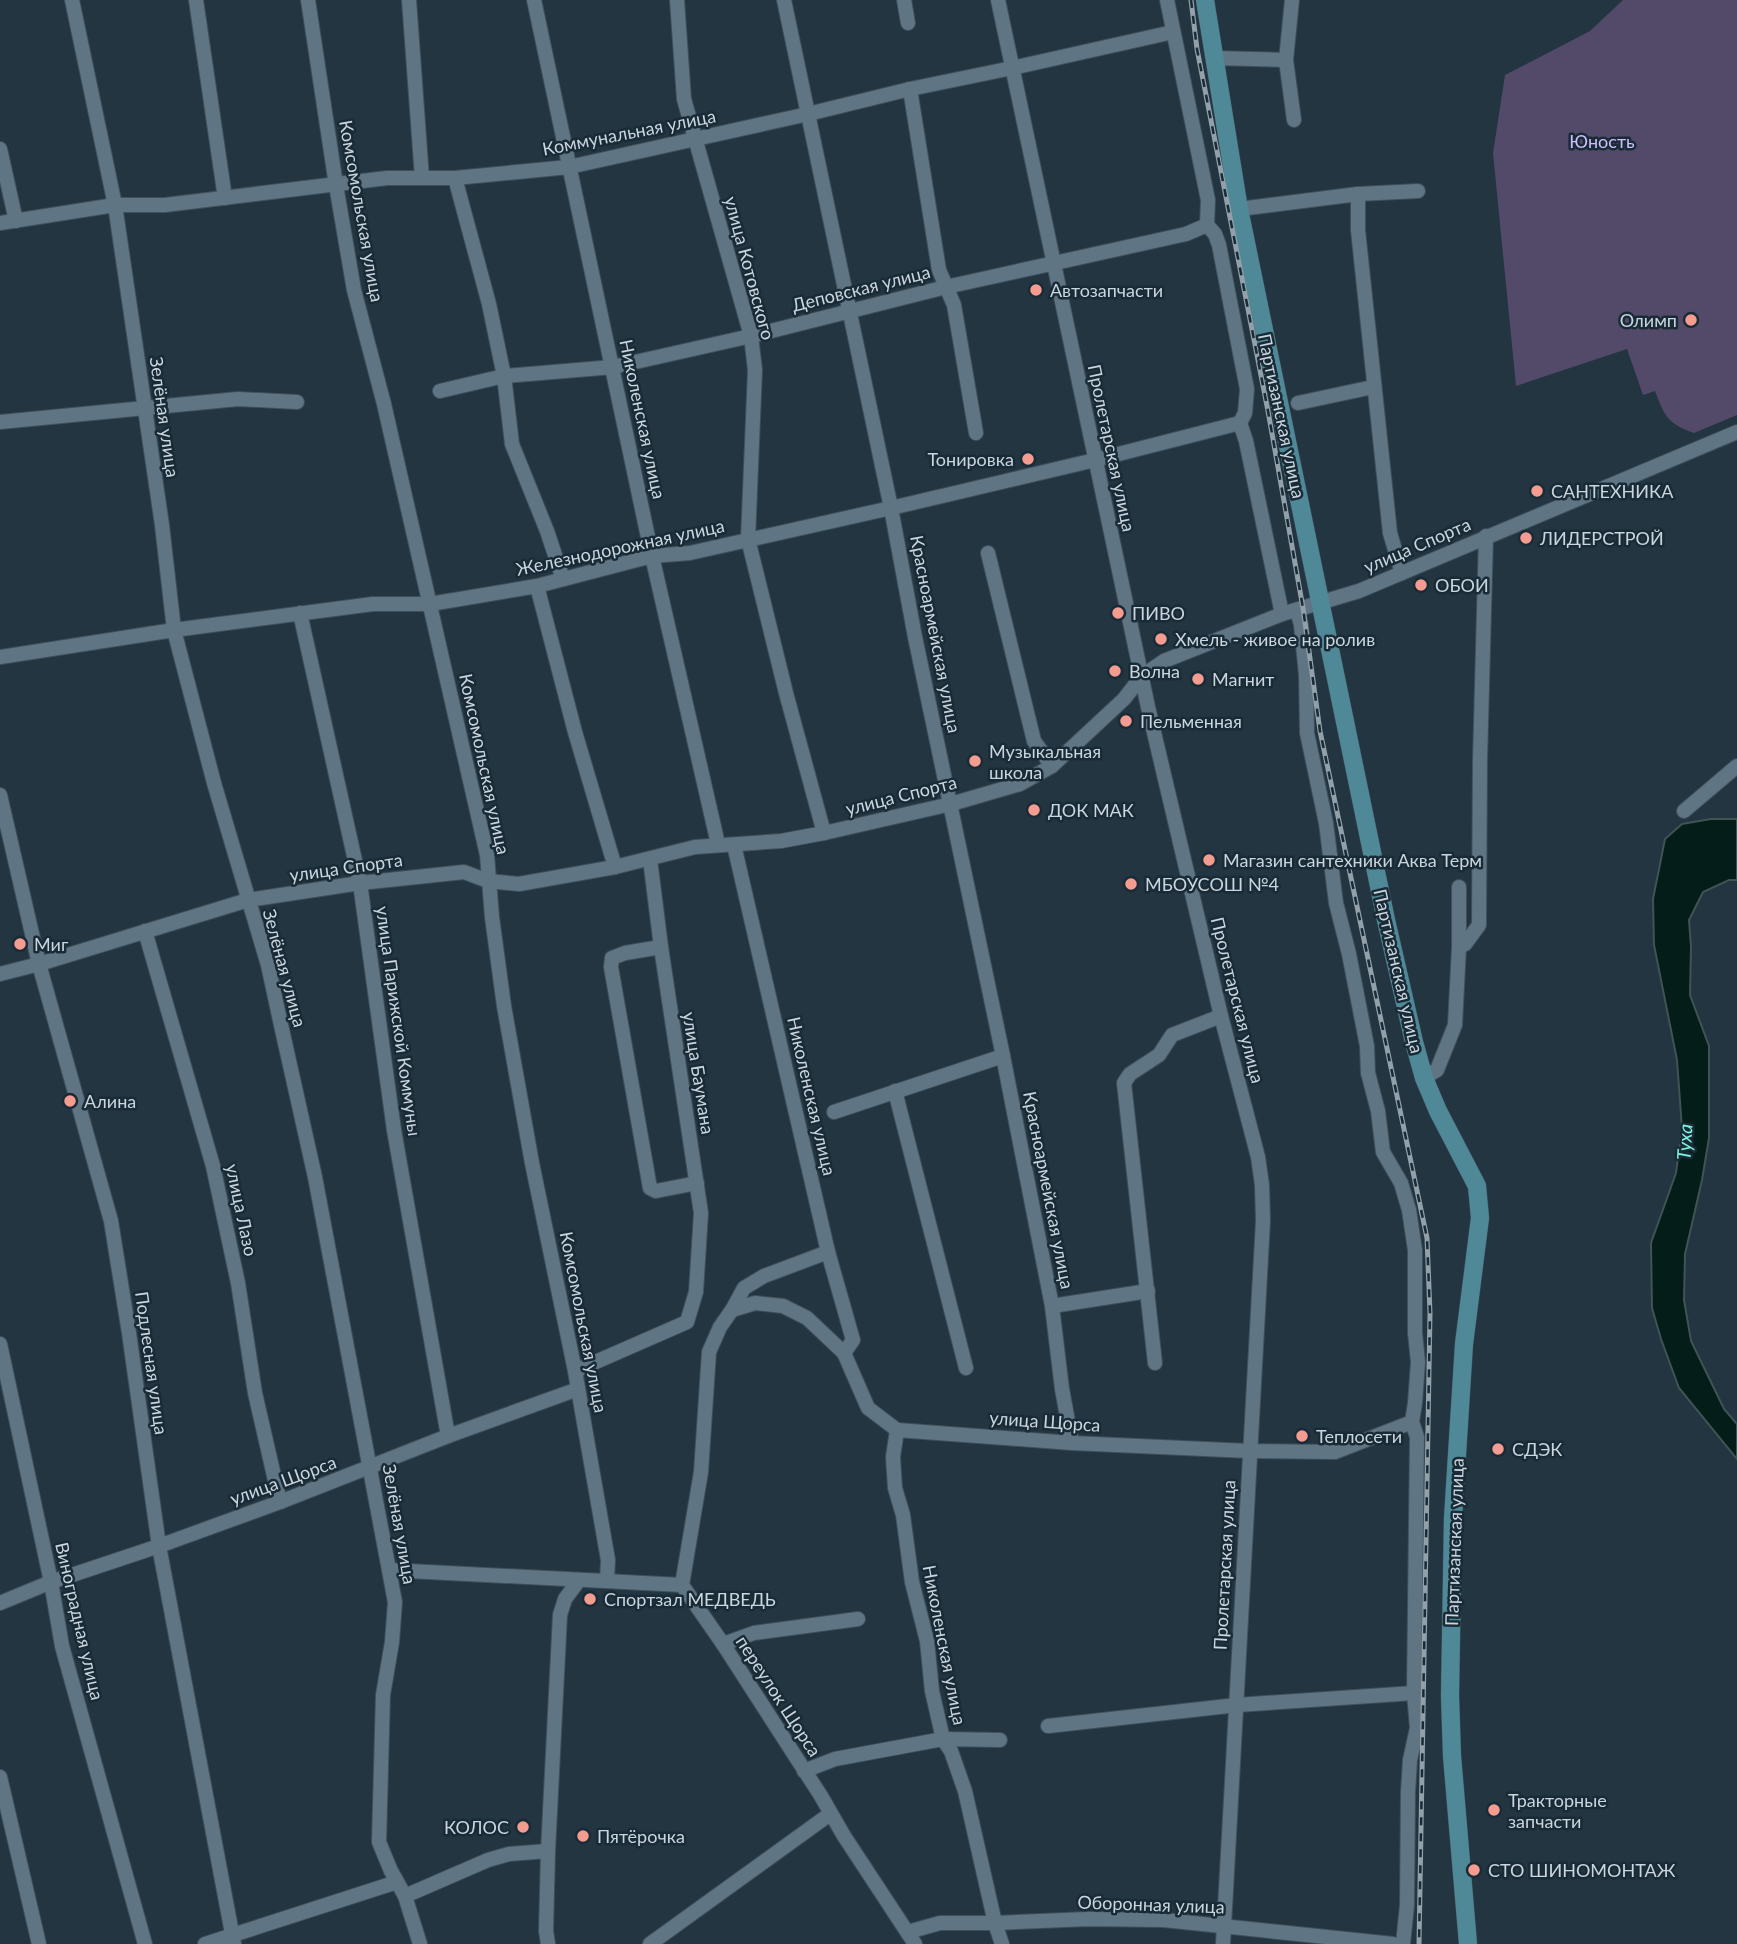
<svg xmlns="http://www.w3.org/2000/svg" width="1737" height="1944" font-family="Lato,sans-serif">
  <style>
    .green { fill: #534968 }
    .water { fill: #041d18; stroke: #3f5453; stroke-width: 2 }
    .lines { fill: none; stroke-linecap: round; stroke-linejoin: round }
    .minor-casing { stroke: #3f505b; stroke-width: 16 }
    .major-casing { stroke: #3f505b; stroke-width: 19 }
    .minor { stroke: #607584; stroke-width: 14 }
    .major { stroke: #4f8997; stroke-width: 18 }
    .rail-casing { stroke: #92a0a9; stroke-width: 5 }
    .rail { stroke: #182b37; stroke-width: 2.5; stroke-dasharray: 8; stroke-linecap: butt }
    .poi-dot { fill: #f59c91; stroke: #182b37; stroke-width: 2.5 }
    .labels { text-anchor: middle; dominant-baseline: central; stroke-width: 5; stroke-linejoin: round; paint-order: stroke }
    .street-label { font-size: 18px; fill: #cad5dd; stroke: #182b37 }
    .park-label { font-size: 18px; fill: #cfbcfc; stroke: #182b37 }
    .poi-label { font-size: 18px; fill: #cad5dd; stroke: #182b37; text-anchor: start }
    .water-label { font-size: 19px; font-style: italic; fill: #80f4dd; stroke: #182b37 }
  </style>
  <rect width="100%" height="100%" fill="#223541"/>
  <path class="green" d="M1623 0H1737V415L1694 433C1667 423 1665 417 1655 391L1643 395 1627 349 1516 386 1493 153 1505 75 1590 31Z"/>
  <path class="water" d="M1711 819H1737V880H1729L1703 892 1689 920 1691 947 1690 995 1709 1046V1138L1702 1180 1685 1254 1684 1300 1691 1341 1724 1409 1737 1424V1459L1679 1388 1661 1339 1652 1308 1651 1243 1676 1173 1682 1129 1677 1060 1654 945 1653 899 1665 839 1682 824Z"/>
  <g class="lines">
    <g class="minor-casing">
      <g id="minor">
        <path d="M72 0 115 205 162 525 174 630 214 783 268 965 281 1025 315 1177 395 1602 392 1642 383 1695 379 1842 391 1871 405 1896 420 1944"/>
        <path d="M196 0 225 198"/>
        <path d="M308 0 336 185 354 290 384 404 487 855 492 917 504 1006 532 1163 575 1371 608 1560 607 1581"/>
        <path d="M409 0 422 178"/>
        <path d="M534 0 652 556 718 844"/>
        <path d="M677 0 684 99 751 336 755 370 748 539 786 693 824 833"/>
        <path d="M784 0 891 508 915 637 1003 1056 1052 1306 1062 1389 1072 1443"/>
        <path d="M904 0 908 23"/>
        <path d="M998 0 1148 707 1221 1016 1258 1157 1262 1185 1263 1221 1223 1944"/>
        <path d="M1167 0 1208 200 1207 225 1215 234 1219 245 1247 389 1245 413 1240 423 1246 441 1282 614"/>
        <path d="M1292 0 1286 60 1294 120"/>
        <path d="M1213 58 1286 60"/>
        <path d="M910 89 939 270 954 305 976 433"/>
        <path d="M0 149 16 221"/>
        <path d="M455 178 489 304 504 376 512 444 547 531 563 579"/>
        <path d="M1358 194V230L1390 533 1402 573"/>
        <path d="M1239 209 1358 194 1418 191"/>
        <path d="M0 223 115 205H165L387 178H455L569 167 808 114 910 89 1012 68 1173 32"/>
        <path d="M440 391 504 376 613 367 751 336 946 287 1186 234 1207 225"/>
        <path d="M1298 403 1373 387"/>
        <path d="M0 422 238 399 297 402"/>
        <path d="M988 553 1034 741 1052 766"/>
        <path d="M537 586 575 732 615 867"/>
        <path d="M1297 610 1301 625 1306 675 1307 733 1326 823 1336 903 1349 954 1367 1046 1368 1073 1378 1111 1383 1152 1401 1183 1409 1210 1415 1250V1333L1418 1362 1415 1403 1412 1422 1417 1437 1414 1693 1417 1728 1410 1760 1408 1792 1407 1905 1403 1944"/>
        <path d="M300 613 360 883 394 1130 448 1436"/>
        <path d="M0 657 174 630 373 604H430L537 586 652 556 690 553 891 508 1095 460 1240 423"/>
        <path d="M0 795 39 964 111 1221 129 1333 159 1546 234 1944"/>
        <path d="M1684 811 1737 766"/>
        <path d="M734 845 828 1252 853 1340 844 1353"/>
        <path d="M1459 887V947"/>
        <path d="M145 931 213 1166 238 1283 255 1393 280 1502"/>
        <path d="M661 947 625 953 612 958 611 967 650 1188 656 1191 697 1183"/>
        <path d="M0 974 39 964 248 900 360 883 464 872 488 881 519 884 615 867 695 847 781 841 824 833 951 804 1020 784 1052 766 1124 699 1142 676 1164 661 1282 614 1359 591 1737 432"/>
        <path d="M1424 1078 1437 1070 1455 1025 1459 947 1465 944 1479 925 1480 760 1486 536"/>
        <path d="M895 1091 966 1368"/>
        <path d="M834 1112 1003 1056"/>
        <path d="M1052 1306 1148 1291"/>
        <path d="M732 1310 744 1288 764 1276 828 1252"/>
        <path d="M0 1344 51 1582 62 1646 145 1944"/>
        <path d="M1155 1363 1124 1083 1130 1074 1159 1055 1172 1035 1221 1016"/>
        <path d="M575 1371 687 1322 696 1292 701 1213 661 947 650 859"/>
        <path d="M897 1430 893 1457 895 1488 903 1515 912 1582 927 1641 932 1691 943 1739 951 1751 965 1791 995 1923 1002 1944"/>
        <path d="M389 1570 682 1585"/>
        <path d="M0 1603 51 1582 159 1546 280 1502 448 1436 578 1389"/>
        <path d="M723 1644 754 1633 858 1619"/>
        <path d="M1048 1726 1237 1705 1414 1693"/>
        <path d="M804 1771 835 1759 943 1739 1000 1740"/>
        <path d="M0 1777 39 1944"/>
        <path d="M405 1896 488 1860 509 1854 548 1851"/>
        <path d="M908 1932 940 1923H995L1089 1919 1164 1920 1393 1944"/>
        <path d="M205 1944 397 1882"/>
        <path d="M548 1944 546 1931 548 1851 560 1615 565 1599 579 1580"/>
        <path d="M650 1944 830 1814"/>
        <path d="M915 1944 844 1836 821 1796 723 1644 682 1585 701 1472 709 1352 720 1327 732 1310 755 1303 783 1306 807 1318 844 1353 868 1408 897 1430 1072 1443 1249 1451 1335 1452 1412 1422"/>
      </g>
    </g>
    <g class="major-casing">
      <path id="major" d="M1205 0 1239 209 1386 920 1414 1042 1424 1078 1438 1111 1477 1186 1480 1218 1464 1344 1453 1518 1450 1696 1452 1756 1468 1944"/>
    </g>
    <use href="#minor" class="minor"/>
    <use href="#major" class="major"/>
    <g class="rail-casing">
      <path id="rail" d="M1191 0 1197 49 1268 411 1303 608 1320 731 1427 1238 1430 1313 1419 1944"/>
    </g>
    <use href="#rail" class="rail"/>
  </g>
  <g class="poi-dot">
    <circle cx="1036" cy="290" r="7"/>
    <circle cx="1691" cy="320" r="7"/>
    <circle cx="1028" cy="459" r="7"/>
    <circle cx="1537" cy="491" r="7"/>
    <circle cx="1526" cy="538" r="7"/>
    <circle cx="1421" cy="585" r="7"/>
    <circle cx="1118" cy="613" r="7"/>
    <circle cx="1161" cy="639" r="7"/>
    <circle cx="1115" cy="671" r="7"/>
    <circle cx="1198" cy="679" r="7"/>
    <circle cx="1126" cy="721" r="7"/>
    <circle cx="975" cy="761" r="7"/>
    <circle cx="1034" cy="810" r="7"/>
    <circle cx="1209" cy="860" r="7"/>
    <circle cx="1131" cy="884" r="7"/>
    <circle cx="20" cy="944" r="7"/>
    <circle cx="70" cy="1101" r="7"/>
    <circle cx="1302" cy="1436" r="7"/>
    <circle cx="1498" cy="1449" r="7"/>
    <circle cx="590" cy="1599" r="7"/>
    <circle cx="1494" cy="1810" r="7"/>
    <circle cx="523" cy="1827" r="7"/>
    <circle cx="583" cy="1836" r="7"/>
    <circle cx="1474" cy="1870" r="7"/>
  </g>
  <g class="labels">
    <g class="street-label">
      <text transform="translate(629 132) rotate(-11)">Коммунальная улица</text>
      <text transform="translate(362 211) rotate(80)">Комсомольская улица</text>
      <text transform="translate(750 268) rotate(75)">улица Котовского</text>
      <text transform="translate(861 288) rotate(-14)">Деповская улица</text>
      <text transform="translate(1282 416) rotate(78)">Партизанская улица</text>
      <text transform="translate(165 417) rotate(82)">Зелёная улица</text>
      <text transform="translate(643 419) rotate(78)">Николенская улица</text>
      <text transform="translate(1112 448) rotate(78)">Пролетарская улица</text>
      <text transform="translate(1417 545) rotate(-23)">улица Спорта</text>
      <text transform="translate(620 547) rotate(-12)">Железнодорожная улица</text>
      <text transform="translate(936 634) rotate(79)">Красноармейская улица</text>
      <text transform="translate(485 764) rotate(78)">Комсомольская улица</text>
      <text transform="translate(901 795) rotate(-14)">улица Спорта</text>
      <text transform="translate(346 867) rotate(-8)">улица Спорта</text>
      <text transform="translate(285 968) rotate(75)">Зелёная улица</text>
      <text transform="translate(1399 971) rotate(77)">Партизанская улица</text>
      <text transform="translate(1238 1000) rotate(76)">Пролетарская улица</text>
      <text transform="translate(399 1021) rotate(82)">улица Парижской Коммуны</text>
      <text transform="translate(699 1073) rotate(81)">улица Баумана</text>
      <text transform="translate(812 1096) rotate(77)">Николенская улица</text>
      <text transform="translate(1049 1190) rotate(79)">Красноармейская улица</text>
      <text transform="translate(242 1210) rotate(78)">улица Лазо</text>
      <text transform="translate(584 1322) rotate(79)">Комсомольская улица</text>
      <text transform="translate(152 1363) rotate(82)">Подлесная улица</text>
      <text transform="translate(1045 1421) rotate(4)">улица Щорса</text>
      <text transform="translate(283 1480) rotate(-20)">улица Щорса</text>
      <text transform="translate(400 1524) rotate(80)">Зелёная улица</text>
      <text transform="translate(1454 1542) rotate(-88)">Партизанская улица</text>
      <text transform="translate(1224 1565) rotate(-87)">Пролетарская улица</text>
      <text transform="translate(80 1621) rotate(77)">Виноградная улица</text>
      <text transform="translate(945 1645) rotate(79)">Николенская улица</text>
      <text transform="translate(779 1696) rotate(57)">переулок Щорса</text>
      <text transform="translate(1151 1904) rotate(2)">Оборонная улица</text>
    </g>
    <g class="park-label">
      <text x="1602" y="141">Юность</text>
    </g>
    <g class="poi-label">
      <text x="1050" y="290">Автозапчасти</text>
      <text x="1677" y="320" text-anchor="end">Олимп</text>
      <text x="1014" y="459" text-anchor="end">Тонировка</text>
      <text x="1551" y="491">САНТЕХНИКА</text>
      <text x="1540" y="538">ЛИДЕРСТРОЙ</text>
      <text x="1435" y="585">ОБОИ</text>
      <text x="1132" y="613">ПИВО</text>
      <text x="1175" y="639">Хмель - живое на ролив</text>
      <text x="1129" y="671">Волна</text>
      <text x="1212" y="679">Магнит</text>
      <text x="1140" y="721">Пельменная</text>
      <text x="989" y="751">Музыкальная<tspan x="989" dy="21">школа</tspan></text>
      <text x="1048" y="810">ДОК МАК</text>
      <text x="1223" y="860">Магазин сантехники Аква Терм</text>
      <text x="1145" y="884">МБОУСОШ №4</text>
      <text x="34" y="944">Миг</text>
      <text x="84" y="1101">Алина</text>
      <text x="1316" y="1436">Теплосети</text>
      <text x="1512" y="1449">СДЭК</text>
      <text x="604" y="1599">Спортзал МЕДВЕДЬ</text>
      <text x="1508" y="1800">Тракторные<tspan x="1508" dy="21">запчасти</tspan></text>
      <text x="509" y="1827" text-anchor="end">КОЛОС</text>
      <text x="597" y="1836">Пятёрочка</text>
      <text x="1488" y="1870">СТО ШИНОМОНТАЖ</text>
    </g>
    <g class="water-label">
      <text transform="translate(1684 1142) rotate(-87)">Туха</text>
    </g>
  </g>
</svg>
